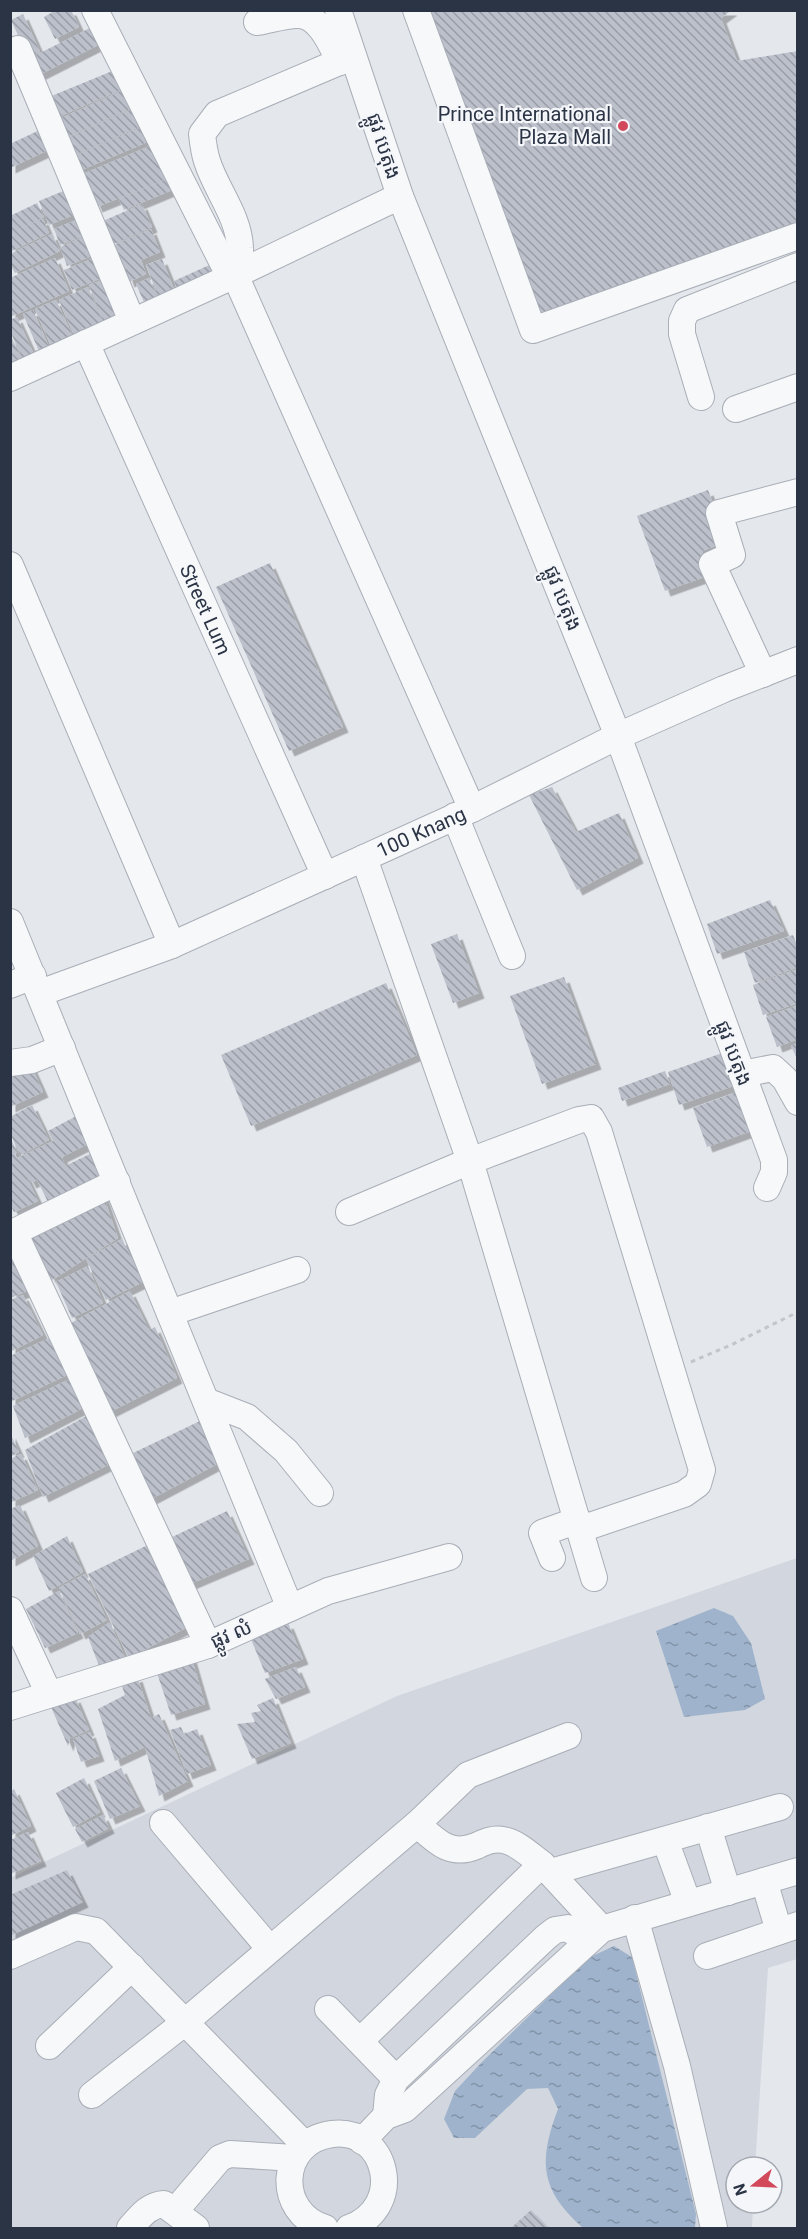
<svg xmlns="http://www.w3.org/2000/svg" width="808" height="2239" font-family="Roboto,'Noto Sans Khmer',sans-serif">
  <style>
    .built { fill: #d2d6de }
    .water { fill: url(#water-ripples) }
    .building { fill: url(#building-back-hatch); filter: url(#shadow) }
    .lines { fill: none; stroke-linecap: round; stroke-linejoin: round }
    .minor-casing { stroke: #a9aeb7; stroke-width: 28 }
    .path { stroke: #c2c5cb; stroke-width: 3; stroke-dasharray: 4.5 4.5; stroke-linecap: butt }
    .minor { stroke: #f7f8fa; stroke-width: 26 }
    .poi-dot { fill: #d1495b; stroke: #f4f6f9; stroke-width: 2 }
    .labels { text-anchor: middle; dominant-baseline: central; stroke-width: 4.5; stroke-linejoin: round; paint-order: stroke }
    .poi-label { font-size: 20px; fill: #2b3445; stroke: #f4f6f9; text-anchor: end }
    .street-label { font-size: 20px; fill: #2b3445; stroke: #f4f6f9 }
  </style>
  <defs>
    <pattern id="water-ripples" width="26" height="14" patternUnits="userSpaceOnUse" patternTransform="scale(1.5)"><rect width="26" height="14" fill="#9fb4cc"/><path d="M2 4q2-2 4 0t4 0M15 11q2-2 4 0t4 0" fill="none" stroke="#8293a7"/></pattern>
    <pattern id="building-back-hatch" width="6" height="6" patternUnits="userSpaceOnUse" patternTransform="scale(1.5)"><rect width="6" height="6" fill="#bbc0ca"/><path d="M-1 5l2 2M0 0l6 6M5-1l2 2" fill="none" stroke="#989da6"/></pattern>
    <filter id="shadow"><feDropShadow dx="5.5" dy="5.5" stdDeviation="0" flood-color="#0004"/></filter>
  </defs>
  <rect width="100%" height="100%" fill="#e4e7ec"/>
  <path class="built" d="M797 1558V1959L768 1968 755 2167H736V2203H753L752 2228H11L10 1878 397 1696Z"/>
  <g class="water">
    <path d="M714 1608 733 1616 751 1643 765 1699 745 1710 684 1717 656 1631Z"/>
    <path d="M614 1946 632 1957 696 2214 695 2228H583C540 2190 538 2162 558 2109L548 2088 527 2089 475 2138H454L444 2119 455 2091 481 2063 588 1958Z"/>
  </g>
  <g class="building">
    <path d="M56 10H71L79 27 55 39 44 17Z"/>
    <path d="M419 10H732L721 18 737 61 798 51V223L534 321Z"/>
    <path d="M23 14 40 52 28 57 11 20Z"/>
    <path d="M96 25 104 42 39 75 30 58Z"/>
    <path d="M122 67 130 86 58 117 49 97Z"/>
    <path d="M128 88 136 106 67 137 59 119Z"/>
    <path d="M137 107 145 124 75 155 67 138Z"/>
    <path d="M146 125 152 140 79 171 73 157Z"/>
    <path d="M46 127 55 147 10 168V144Z"/>
    <path d="M157 143 171 177 97 207 83 174Z"/>
    <path d="M172 177 177 188 124 210 119 199Z"/>
    <path d="M73 187 83 211 49 225 39 201Z"/>
    <path d="M37 203 44 217 13 232 43 219 49 233 10 252V216Z"/>
    <path d="M142 204 152 227 114 244 103 221Z"/>
    <path d="M84 217 91 233 60 245 54 229Z"/>
    <path d="M151 229 160 252 141 260 146 274 129 282 124 267 121 268 112 246Z"/>
    <path d="M52 234 60 251 15 273 10 264V254Z"/>
    <path d="M91 234 99 253 67 266 60 247Z"/>
    <path d="M102 255 109 275 72 290 64 270Z"/>
    <path d="M55 258 69 291 10 317V278Z"/>
    <path d="M162 259 174 289 158 296 146 265Z"/>
    <path d="M216 262 223 279 180 297 174 281Z"/>
    <path d="M110 277 127 317 105 326 89 285Z"/>
    <path d="M149 278 160 304 147 309 136 284Z"/>
    <path d="M88 287 105 328 76 340 59 300Z"/>
    <path d="M56 300 75 341 53 351 35 309Z"/>
    <path d="M33 310 51 352 41 356 23 314Z"/>
    <path d="M17 317 36 359 25 364 10 331V320Z"/>
    <path d="M10 334 23 362 10 367Z"/>
    <path d="M708 490 716 511 723 543 702 551 710 575 665 591 637 516Z"/>
    <path d="M270 563 343 727 289 751 216 587Z"/>
    <path d="M552 787 576 832 619 813 638 858 577 890 529 795Z"/>
    <path d="M770 900 784 931 717 954 707 924Z"/>
    <path d="M457 934 479 993 453 1003 431 944Z"/>
    <path d="M793 935 798 948V967L755 983 744 952Z"/>
    <path d="M798 969V1003L763 1015 753 985Z"/>
    <path d="M564 977 596 1064 542 1084 510 996Z"/>
    <path d="M386 983 417 1055 251 1126 221 1055Z"/>
    <path d="M798 1005V1039L777 1047 766 1017Z"/>
    <path d="M798 1043V1061L791 1046Z"/>
    <path d="M728 1051 739 1084 679 1105 668 1072Z"/>
    <path d="M30 1063 43 1092 10 1107V1064Z"/>
    <path d="M665 1071 670 1084 622 1101 618 1088Z"/>
    <path d="M745 1089 751 1131 707 1147 693 1108Z"/>
    <path d="M32 1105 49 1140 20 1155 10 1133V1117Z"/>
    <path d="M84 1112 96 1140 62 1157 65 1166 96 1151 110 1174 49 1204 37 1180 31 1183 20 1163 38 1201 14 1212 10 1205V1137L17 1152 15 1154 17 1158 53 1141 48 1131Z"/>
    <path d="M103 1195 118 1238 52 1280 25 1233Z"/>
    <path d="M122 1239 143 1282 106 1300 86 1259Z"/>
    <path d="M11 1252 27 1291 11 1298Z"/>
    <path d="M88 1266 103 1303 72 1318 56 1282Z"/>
    <path d="M130 1291 149 1330 155 1327 177 1378 110 1412 69 1324Z"/>
    <path d="M23 1295 43 1335 10 1352V1300Z"/>
    <path d="M54 1336 67 1375 10 1402V1356Z"/>
    <path d="M70 1379 85 1407 25 1438 13 1406Z"/>
    <path d="M88 1415 116 1461 43 1497 25 1450Z"/>
    <path d="M204 1419 223 1461 151 1499 129 1455Z"/>
    <path d="M10 1433 19 1452 10 1457Z"/>
    <path d="M21 1454 38 1490 10 1503V1459Z"/>
    <path d="M20 1505 38 1546 10 1561V1509Z"/>
    <path d="M227 1511 249 1559 190 1584 168 1539Z"/>
    <path d="M67 1536 83 1572 49 1591 33 1556Z"/>
    <path d="M156 1541 195 1623 129 1658 88 1574Z"/>
    <path d="M85 1574 107 1620 80 1634 59 1588Z"/>
    <path d="M59 1591 78 1633 45 1648 26 1609Z"/>
    <path d="M110 1622 128 1665 101 1671 88 1637Z"/>
    <path d="M288 1623 303 1659 265 1673 251 1639Z"/>
    <path d="M191 1656 205 1704 171 1715 156 1670Z"/>
    <path d="M296 1667 305 1687 276 1699 265 1679Z"/>
    <path d="M137 1676 151 1718 159 1714 188 1781 159 1796 145 1747 115 1761 98 1709 125 1695 121 1683Z"/>
    <path d="M75 1697 89 1730 70 1738 68 1746 51 1707Z"/>
    <path d="M273 1698 291 1743 252 1759 237 1724 255 1722 251 1713 261 1711 257 1705Z"/>
    <path d="M181 1727 184 1734 197 1729 211 1765 187 1774 170 1730Z"/>
    <path d="M90 1732 99 1756 81 1762 73 1739Z"/>
    <path d="M121 1768 140 1806 110 1819 94 1781Z"/>
    <path d="M84 1778 100 1812 73 1827 56 1793Z"/>
    <path d="M14 1789 31 1826 10 1836V1792Z"/>
    <path d="M103 1815 109 1828 82 1842 75 1829Z"/>
    <path d="M28 1832 41 1861 10 1874V1840Z"/>
    <path d="M67 1870 83 1902 10 1936V1895Z"/>
    <path d="M531 2210 548 2228H511Z"/>
  </g>
  <g class="lines">
    <g class="minor-casing">
      <g id="minor">
        <path d="M95 10 230 277"/>
        <path d="M338 10 400 196 618 736 774 1160V1172L767 1188"/>
        <path d="M416 10 533 330 798 236"/>
        <path d="M257 22C270 20 287 14 300 15 321 17 332 47 340 62"/>
        <path d="M18 49 132 321"/>
        <path d="M353 56 217 114 202 134C203 143 204 152 207 161 216 190 239 216 240 248 241 256 237 266 235 275L472 809"/>
        <path id="s1" d="M86 343 325 876"/>
        <path d="M10 378 235 275 400 196"/>
        <path d="M701 397 682 334V321L687 310 798 266"/>
        <path d="M736 409 798 387"/>
        <path d="M10 565 172 945"/>
        <path d="M763 674 712 564 732 555 719 513 798 492"/>
        <path d="M455 816 512 956"/>
        <path d="M364 858 470 1161 594 1578"/>
        <path d="M10 922 290 1608"/>
        <path d="M10 985 33 976"/>
        <path id="s2" d="M40 993 172 945 472 809 618 736 724 689 798 660"/>
        <path d="M10 1063 32 1060 62 1048"/>
        <path d="M742 1074 773 1068 785 1079 798 1102"/>
        <path d="M349 1212 470 1161 579 1120 591 1118 599 1132 702 1470 698 1484 684 1494 581 1529"/>
        <path d="M14 1232 208 1645"/>
        <path d="M10 1234 117 1182"/>
        <path d="M170 1313 297 1270"/>
        <path d="M206 1401 247 1417 286 1451 320 1493"/>
        <path d="M552 1558 542 1533 578 1520"/>
        <path d="M10 1610 49 1694"/>
        <path d="M10 1707 208 1645 328 1591 449 1557"/>
        <path d="M163 1823 270 1949"/>
        <path d="M417 1824C436 1841 450 1857 476 1846 485 1842 493 1838 503 1840 517 1842 531 1856 542 1864"/>
        <path d="M708 1827 728 1892"/>
        <path d="M665 1840 688 1903"/>
        <path d="M551 1872 780 1807"/>
        <path d="M764 1881 779 1931"/>
        <path d="M635 1918 677 2066 714 2228"/>
        <path d="M10 1956 76 1927 96 1931 305 2145"/>
        <path d="M707 1956 798 1925"/>
        <path d="M328 2009 396 2079"/>
        <path d="M360 2041 542 1864 602 1929"/>
        <path d="M49 2046 132 1967"/>
        <path d="M92 2095 184 2023 417 1824 468 1775 568 1736"/>
        <path d="M386 2116 388 2095 396 2079 546 1937 555 1930 568 1928 587 1942"/>
        <path d="M362 2141 386 2116 405 2109 602 1929 798 1871"/>
        <path d="M175 2211 220 2158 230 2154 295 2158"/>
        <path d="M130 2228C140 2217 148 2205 164 2204L196 2228"/>
        <path d="M325 2228C275 2213 278 2141 332 2134 387 2127 407 2207 349 2228"/>
      </g>
    </g>
    <path class="path" d="M691 1362 731 1345 798 1312"/>
    <use href="#minor" class="minor"/>
  </g>
  <circle class="poi-dot" cx="623" cy="126" r="6"/>
  <g class="labels">
    <g class="poi-label">
      <text x="611" y="114">Prince International<tspan x="611" dy="23">Plaza Mall</tspan></text>
    </g>
    <g class="street-label">
      <text transform="translate(384 146) rotate(72)">ផ្លូវ បេតុង</text>
      <text transform="translate(563 598) rotate(68)">ផ្លូវ បេតុង</text>
      <text stroke="none"><textPath href="#s1" startOffset="292">Street Lum</textPath></text>
      <text stroke="none"><textPath href="#s2" startOffset="414">100 Knang</textPath></text>
      <text transform="translate(734 1053) rotate(69)">ផ្លូវ បេតុង</text>
      <text transform="translate(231 1634) rotate(-23)">ផ្លូវ លំ</text>
    </g>
  </g>
  <rect width="808" height="2239" fill="none" stroke="#2b3445" stroke-width="24"/>
  <g transform="translate(754 2185) rotate(252)"><circle r="28" fill="#f4f6f9" stroke="#a4a8b1" stroke-width="1.5"/>
  <path d="M0-4.5L10 22L0 15L-10 22Z" fill="#d1495b"/>
  <text y="-9" font-size="16" font-weight="bold" text-anchor="middle" fill="#2b3445">N</text>
  </g>
</svg>
